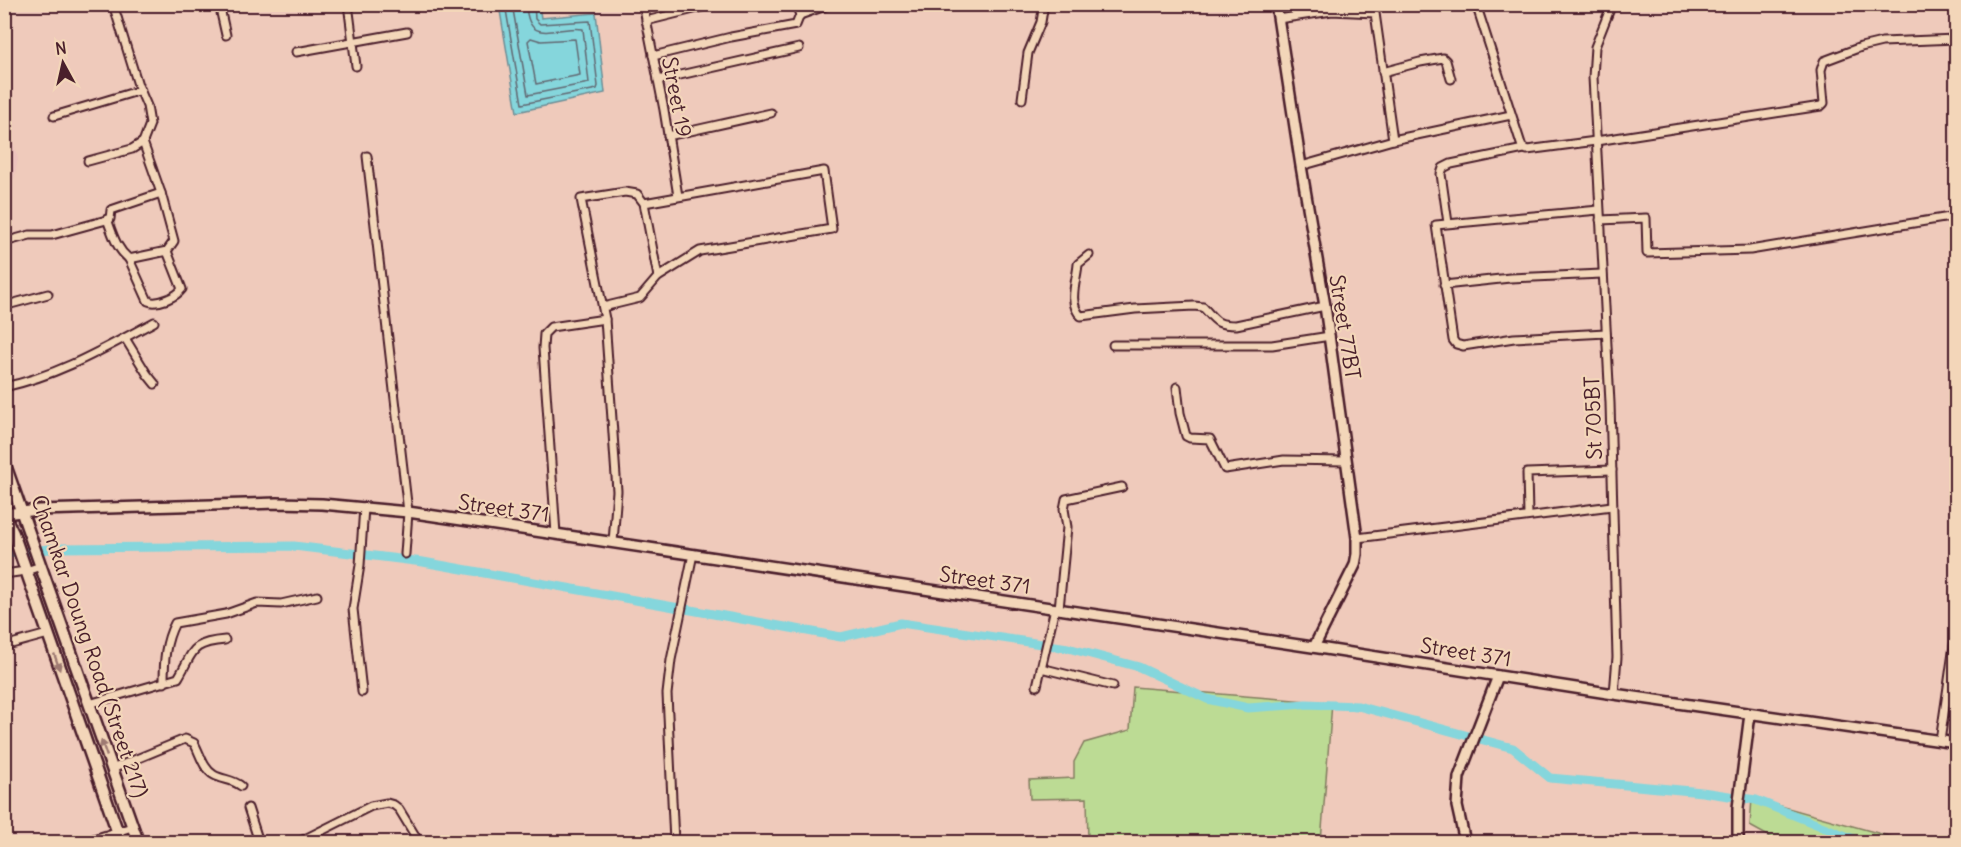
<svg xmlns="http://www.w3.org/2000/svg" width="1961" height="847" font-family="Delius,sans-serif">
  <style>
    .built { fill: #ecc2bd }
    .green { fill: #bcdb94; stroke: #837d60; stroke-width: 1.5 }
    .water { fill: #85d6dc; stroke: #6d8d95; stroke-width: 1.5 }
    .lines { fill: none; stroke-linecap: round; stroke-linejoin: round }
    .shore { stroke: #626872; stroke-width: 1.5 }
    .canal { stroke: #85d6dc; stroke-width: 9 }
    .street-casing { stroke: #4a1f2b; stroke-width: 11 }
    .secondary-casing { stroke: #4a1f2b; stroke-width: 14 }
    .primary-casing { stroke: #4a1f2b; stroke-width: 15 }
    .street { stroke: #f3d6b9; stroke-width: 7 }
    .secondary { stroke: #f3d6b9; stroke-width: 9 }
    .primary { stroke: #f3d6b9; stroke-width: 10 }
    .oneway { fill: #9e7a72 }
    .labels { text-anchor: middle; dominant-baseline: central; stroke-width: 4.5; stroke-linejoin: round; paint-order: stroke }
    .street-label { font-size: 21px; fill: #4a1f2b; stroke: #f3d6b9 }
  </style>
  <rect width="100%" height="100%" fill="#efcabb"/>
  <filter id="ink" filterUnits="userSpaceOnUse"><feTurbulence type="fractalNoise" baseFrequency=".0167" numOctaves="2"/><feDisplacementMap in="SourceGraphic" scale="12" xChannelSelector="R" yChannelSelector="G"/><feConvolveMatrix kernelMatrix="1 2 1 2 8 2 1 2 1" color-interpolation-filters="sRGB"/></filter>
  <g filter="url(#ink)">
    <path class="built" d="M10 132 18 159 14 179 5 182V133Z"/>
    <g class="green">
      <path d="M1133 687 1332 703 1321 842H1088L1087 798 1030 799 1029 780 1074 778V762L1084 743 1130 730Z"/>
      <path d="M1752 798 1910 842H1779L1750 826Z"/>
    </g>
    <path class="water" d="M499 5H539L541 18 596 13 605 93 517 112Z"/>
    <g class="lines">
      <g class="shore">
        <path d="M505 4 522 104 597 89 598 86 590 21 540 24 535 19 534 4"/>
        <path d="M512 4 528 95 589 83 583 29C557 24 528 49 526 4"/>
        <path d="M531 38 541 41 575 39 580 75 536 84 528 41Z"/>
      </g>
      <path class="canal" d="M4 554 58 548 294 546 423 562 841 637 901 623 1068 648 1139 667 1207 699 1248 708 1306 704 1358 706 1513 748 1550 778 1702 792 1756 800 1861 842"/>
      <g class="street-casing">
        <g id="street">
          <path d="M219 4 226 35"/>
          <path d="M348 4 356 66"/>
          <path d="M643 4 664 110 678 196"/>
          <path d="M1476 4 1522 147 1527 150 1596 141 1821 106 1824 103 1821 70 1824 61 1861 47 1882 42 1956 39"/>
          <path d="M1612 4 1595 47 1593 77 1610 403 1617 657 1614 694"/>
          <path d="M800 15 831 4"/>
          <path d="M1278 19 1332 11 1375 13 1393 140"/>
          <path d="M646 21 714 4"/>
          <path d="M296 52 407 32"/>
          <path d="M653 56 731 37 796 25 800 15 796 4"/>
          <path d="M1383 72 1420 62 1443 58 1446 61 1451 79"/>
          <path d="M658 80 799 48"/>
          <path d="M1022 99 1028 53 1041 22 1044 4"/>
          <path d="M54 116 141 90"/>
          <path d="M668 136 771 113"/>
          <path d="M367 156 408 512 405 554"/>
          <path d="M88 161 132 149 143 142"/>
          <path d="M1301 166 1393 140 1511 115"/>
          <path d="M1599 210 1436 225 1453 340 1456 344 1463 346 1514 338 1606 333"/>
          <path d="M107 219C113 235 116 248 129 259L167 251 174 241 161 193 143 142 150 124 147 106 138 85 113 4"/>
          <path d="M1600 220 1646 218 1647 253 1750 250 1956 216"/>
          <path d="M1448 223 1441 174 1443 168 1451 164 1524 149"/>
          <path d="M4 242 30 235H52L110 219 111 210 161 193"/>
          <path d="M1089 255 1078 264C1077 280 1067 303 1081 316L1135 309 1194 306 1203 307C1216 321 1216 325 1236 325L1325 306"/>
          <path d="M129 259 148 301C158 305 176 297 182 289L167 251"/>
          <path d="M1444 285 1510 278 1602 274"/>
          <path d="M4 304 7 305 48 294"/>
          <path d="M603 307 640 298 658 277 700 251 832 229 824 171 644 203"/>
          <path d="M125 338 147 374 155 384"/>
          <path d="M1113 345H1272L1330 336"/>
          <path d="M4 387C60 375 105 348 154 322"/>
          <path d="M1177 387 1180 413 1186 436 1190 438 1210 439 1225 469 1284 460 1346 461"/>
          <path d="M1528 516 1527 473 1612 470"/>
          <path d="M556 534 543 348 544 334 551 327 605 319"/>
          <path d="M1357 538 1612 506"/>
          <path d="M613 542 617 491 605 319 581 199 625 192 637 194 644 203 658 277"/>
          <path d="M4 574 26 571 41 566"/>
          <path d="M1059 609 1067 527 1064 509 1066 499 1122 487"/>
          <path d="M4 646 48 634"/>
          <path d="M1041 668 1113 686"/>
          <path d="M164 683C164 661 165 642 175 623L226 614 257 603 281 604 317 596"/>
          <path d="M1037 686 1055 608"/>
          <path d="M362 692 353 609 360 565 364 507"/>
          <path d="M89 704 178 678C194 652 189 643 225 640"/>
          <path d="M1940 741 1956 632"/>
          <path d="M112 769 185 739 194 743C200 753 203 769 214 775 223 780 232 779 241 786"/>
          <path d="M248 808 259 842"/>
          <path d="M84 842 132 827"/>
          <path d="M299 842 371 806 387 803 394 805 399 809 419 842"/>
          <path d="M674 842 667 694 671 660 693 554"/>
        </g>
      </g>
      <g class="secondary-casing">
        <g id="secondary">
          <path d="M1276 4 1301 166 1325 306 1357 538V554L1355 565 1314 647"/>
          <path d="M4 514 39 510 277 503 322 504 408 512 1319 648 1614 694 1956 743"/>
          <path d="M1465 842 1457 806 1459 777 1498 676"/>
          <path d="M1738 842V808L1750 714"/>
        </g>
      </g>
      <g class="primary-casing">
        <g id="primary">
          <path d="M4 462 138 842"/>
          <path d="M4 515 13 533 121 842"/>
        </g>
      </g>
      <use href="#street" class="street"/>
      <use href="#secondary" class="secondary"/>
      <use href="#primary" class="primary"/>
    </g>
    <defs><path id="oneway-solid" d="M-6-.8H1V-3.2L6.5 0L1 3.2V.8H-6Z" transform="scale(1.5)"/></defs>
    <g class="oneway">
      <use href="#oneway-solid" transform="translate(57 662) rotate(71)"/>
      <use href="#oneway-solid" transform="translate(104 748) rotate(-109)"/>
    </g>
  </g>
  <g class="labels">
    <g class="street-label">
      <text transform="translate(677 97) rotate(79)">Street 19</text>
      <text transform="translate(1345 327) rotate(81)">Street 77BT</text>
      <text transform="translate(1593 418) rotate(-92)">St 705BT</text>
      <text transform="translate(504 508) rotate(8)">Street 371</text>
      <text transform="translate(985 580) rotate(8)">Street 371</text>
      <text transform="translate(90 646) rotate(71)">Chamkar Doung Road (Street 217)</text>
      <text transform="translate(1466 652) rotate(9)">Street 371</text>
    </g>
  </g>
  <rect width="1961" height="847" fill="none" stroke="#f3d6b9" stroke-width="24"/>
  <rect x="12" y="12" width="1937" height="823" fill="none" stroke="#4a1f2b" stroke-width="2" filter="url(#ink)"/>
  <g transform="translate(63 63) rotate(352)" stroke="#f3d6b9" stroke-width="4.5" paint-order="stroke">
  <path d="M0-4.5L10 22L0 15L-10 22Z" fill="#4a1f2b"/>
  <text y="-9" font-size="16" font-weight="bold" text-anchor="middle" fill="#4a1f2b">N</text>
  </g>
</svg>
